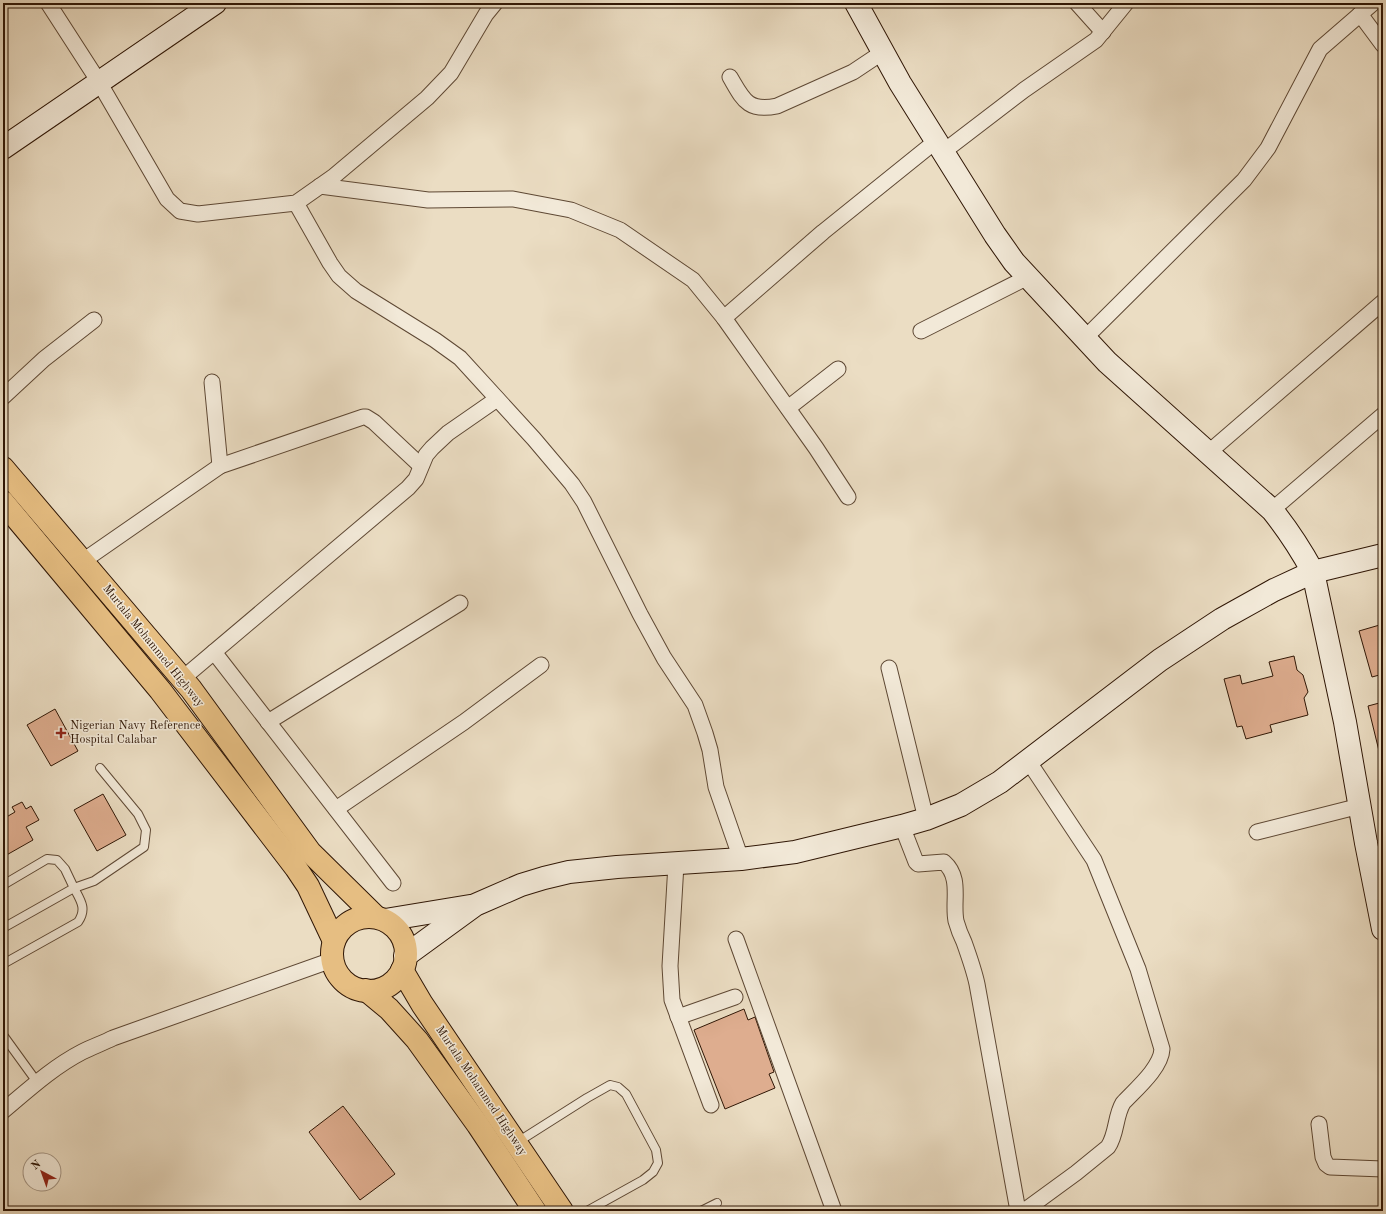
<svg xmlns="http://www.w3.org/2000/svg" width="1386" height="1214" font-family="'Old Standard TT',serif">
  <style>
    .building { fill: #dead8f; stroke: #2f1605 }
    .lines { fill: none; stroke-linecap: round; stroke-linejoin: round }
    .lane-casing { stroke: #5e4834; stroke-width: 10 }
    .street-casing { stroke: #5e4834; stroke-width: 17 }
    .secondary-casing { stroke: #2f1605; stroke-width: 24 }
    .highway-casing { stroke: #2f1605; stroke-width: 24 }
    .lane { stroke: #f2e9d8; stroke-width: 8 }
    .street { stroke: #f2e9d8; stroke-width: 15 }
    .secondary { stroke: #f2e9d8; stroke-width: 22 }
    .highway { stroke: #e6be82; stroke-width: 22 }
    .poi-dot { fill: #8f2418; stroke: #f2e9d8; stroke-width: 1.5 }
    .labels { text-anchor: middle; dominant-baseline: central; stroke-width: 3; stroke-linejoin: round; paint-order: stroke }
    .street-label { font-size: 12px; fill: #2f1605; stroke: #f2e9d8 }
    .poi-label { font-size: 12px; fill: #2f1605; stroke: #f2e9d8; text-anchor: start }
  </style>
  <rect width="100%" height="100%" fill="#ebddc3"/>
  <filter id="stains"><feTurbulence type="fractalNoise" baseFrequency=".005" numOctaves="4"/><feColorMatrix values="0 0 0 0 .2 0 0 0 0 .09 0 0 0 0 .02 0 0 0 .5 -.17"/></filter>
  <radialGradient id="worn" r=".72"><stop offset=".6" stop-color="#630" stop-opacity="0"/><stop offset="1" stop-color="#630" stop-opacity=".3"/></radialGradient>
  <g class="building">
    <path d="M1383 624V674L1372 677 1359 631Z"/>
    <path d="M1294 656 1297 670 1303 675 1308 692 1304 698 1308 715 1270 725 1272 732 1246 739 1242 726 1237 727 1224 679 1240 675 1242 684 1273 676 1269 662Z"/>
    <path d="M1383 702V750L1379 751 1368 706Z"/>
    <path d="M55 709 78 751 51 766 27 725Z"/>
    <path d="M103 794 126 835 97 851 74 810Z"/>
    <path d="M22 802 26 809 31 806 39 820 26 827 33 840 3 857V819L15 812 12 807Z"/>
    <path d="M744 1009 748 1020 755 1017 774 1072 769 1074 775 1088 725 1109 694 1030Z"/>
    <path d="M343 1106 395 1174 360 1200 309 1132Z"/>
  </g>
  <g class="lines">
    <g class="lane-casing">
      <g id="lane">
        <path d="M3 885 47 859 57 860 65 869 74 888 3 928"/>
        <path d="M3 964 78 922C87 909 81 901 74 888L94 881 144 847 146 830 138 814 100 768"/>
        <path d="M3 1035 37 1082"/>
        <path d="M516 1143 587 1098 610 1085 618 1087 626 1094 656 1150 658 1163 653 1172 643 1180 587 1211"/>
        <path d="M701 1211 717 1203"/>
      </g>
    </g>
    <g class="street-casing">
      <g id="street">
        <path d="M48 3 99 82 167 199 180 211 198 214 296 203 333 177 427 98 451 73 486 14 495 3"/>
        <path d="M1077 3 1103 32"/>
        <path d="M1360 14 1383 45"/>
        <path d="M730 77C743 99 747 112 777 106L853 72 883 52"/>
        <path d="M943 152 1024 90 1096 40 1126 3"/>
        <path d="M320 186 428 200 513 199 571 210 620 230 693 280 724 318 816 448 848 497"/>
        <path d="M296 203 330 263 339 276 356 291 435 340 460 358 534 439 572 484 584 502 640 614 664 658 695 705 705 733 710 750 716 787 741 859"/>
        <path d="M724 318 823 232 936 141"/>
        <path d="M921 331 1028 277"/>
        <path d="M1085 338 1244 180 1268 148 1320 49 1373 3"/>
        <path d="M212 382 220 466"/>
        <path d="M3 397 44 359 94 320"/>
        <path d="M788 408 838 369"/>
        <path d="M1208 453 1383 302"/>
        <path d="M1272 510 1383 415"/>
        <path d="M83 561 220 466 363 417H366L374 422 421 466"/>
        <path d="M214 652 393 883"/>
        <path d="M889 668 926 819"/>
        <path d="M182 679 408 488 416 479 426 455 432 448 448 433 497 399"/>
        <path d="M268 722 460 603"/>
        <path d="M336 809 464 722 541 665"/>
        <path d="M902 826 916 862 918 864 944 862C962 878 952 901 956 921 958 928 961 936 964 942 969 956 974 970 977 984L1018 1211"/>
        <path d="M1257 832 1360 806"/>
        <path d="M676 864 670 966 672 1000 711 1105"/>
        <path d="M736 939 834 1211"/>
        <path d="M678 1017 735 997"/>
        <path d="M3 1111C28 1090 53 1067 82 1052 92 1047 103 1043 113 1038L332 960"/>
        <path d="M1319 1124 1323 1157 1326 1164 1330 1167 1383 1169"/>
        <path d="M1021 1211 1028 1208 1076 1173 1108 1147C1117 1134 1115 1116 1123 1103 1136 1089 1161 1068 1162 1049L1138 969 1094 860 1029 762"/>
      </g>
    </g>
    <g class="secondary-casing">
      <g id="secondary">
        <path d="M856 3 900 83 995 235 1014 262 1107 362 1272 510C1288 530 1301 550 1313 572L1345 722 1366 843 1383 929"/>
        <path d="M3 148 215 3"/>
        <path d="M385 920 470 906"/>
        <path d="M405 956 475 905 521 885 544 878 569 872 617 867 741 859 795 852 902 826 926 819 961 805 1000 782 1160 660 1222 619 1274 590 1313 572 1383 555"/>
      </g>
    </g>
    <g class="highway-casing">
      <g id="highway">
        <path d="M3 468 191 689 310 852 376 917"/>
        <path d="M3 502 160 690 296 868 308 886 334 941"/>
        <circle cx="369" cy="954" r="37"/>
        <path d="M402 970 422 1004 562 1211"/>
        <path d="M366 990 389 1009 417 1040 478 1125 535 1211"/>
      </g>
    </g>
    <use href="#lane" class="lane"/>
    <use href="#street" class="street"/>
    <use href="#secondary" class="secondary"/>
    <use href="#highway" class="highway"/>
  </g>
  <path class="poi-dot" d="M59 727h4v4h4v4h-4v4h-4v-4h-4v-4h4z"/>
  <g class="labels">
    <g class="street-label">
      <text transform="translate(153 646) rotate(51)">Murtala Mohammed Highway</text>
      <text transform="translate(481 1091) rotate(56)">Murtala Mohammed Highway</text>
    </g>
    <g class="poi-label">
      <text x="70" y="726">Nigerian Navy Reference<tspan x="70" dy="14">Hospital Calabar</tspan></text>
    </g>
  </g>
  <rect width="1386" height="1214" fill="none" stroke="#ebddc3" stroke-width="16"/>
  <rect x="4" y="4" width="1378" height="1206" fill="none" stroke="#2f1605" stroke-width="2"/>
  <rect x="8" y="8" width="1370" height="1198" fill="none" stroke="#2f1605"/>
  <g transform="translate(42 1172) rotate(319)"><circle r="19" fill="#f2e9d8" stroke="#a49584"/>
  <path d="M0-3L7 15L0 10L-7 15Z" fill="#8f2418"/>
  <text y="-6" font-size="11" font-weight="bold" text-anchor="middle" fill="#2f1605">N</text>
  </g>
  <rect width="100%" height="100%" filter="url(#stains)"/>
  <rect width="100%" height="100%" fill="url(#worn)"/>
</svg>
